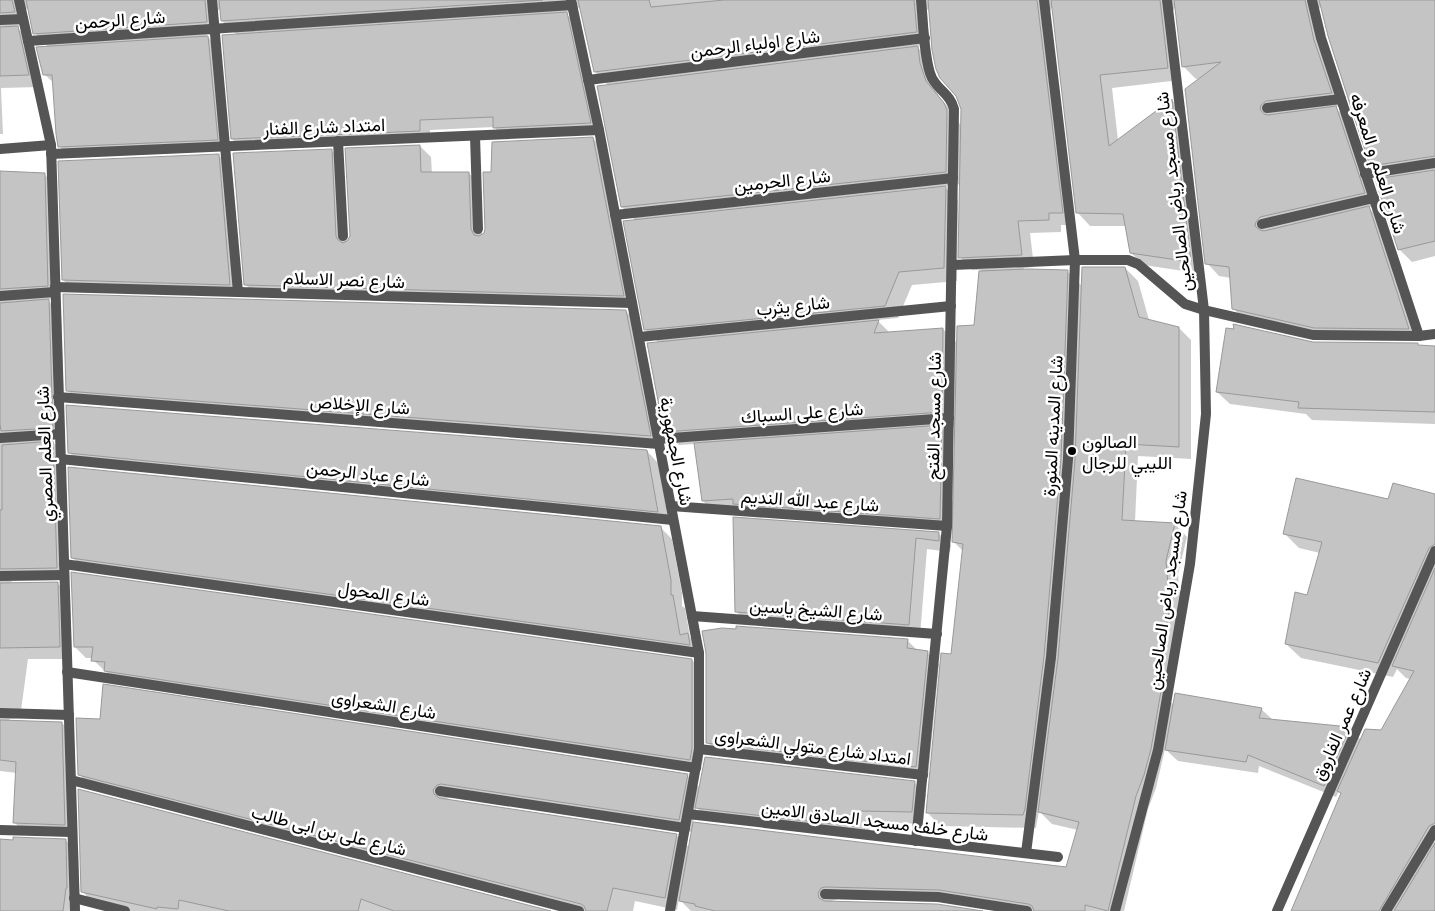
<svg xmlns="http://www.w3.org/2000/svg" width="1435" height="911" font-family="Ubuntu,Vazirmatn,sans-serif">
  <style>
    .shadow { fill: #0003; fill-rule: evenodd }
    .building { fill: #c4c4c4; stroke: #999 }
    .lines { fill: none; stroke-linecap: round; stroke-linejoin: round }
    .minor { stroke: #555; stroke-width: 10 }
    .poi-dot { fill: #000; stroke: #fff; stroke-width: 2 }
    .labels { text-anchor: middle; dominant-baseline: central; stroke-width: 5; stroke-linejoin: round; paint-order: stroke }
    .street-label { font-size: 18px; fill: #000; stroke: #fff }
    .poi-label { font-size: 18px; fill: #000; stroke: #fff; text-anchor: start }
  </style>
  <rect width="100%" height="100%" fill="#fff"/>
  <g class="shadow">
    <path d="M0 0H1435V256L1412 262 1399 249 1385 179 1372 166 1321 4 1317 15 1344 105 1335 107 1349 121 1376 206 1368 207 1381 220 1421 341 1327 340 1246 322 1234 309 1231 278 1219 276 1207 263 1202 78 1196 79 1183 66 1176 5 1172 13 1180 80 1112 88 1118 140 1172 100 1184 113 1203 274 1144 265 1131 253 1126 226H1090L1078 213 1053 5 1049 14 1074 225H1061V232L1030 233 1034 267 1024 268V270L1067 271 1082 286 1125 268 1138 281 1149 320 1179 328 1191 340V459L1138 456 1135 522 1175 524 1187 537 1178 574 1182 621 1170 701 1174 705 1261 709 1273 720 1350 728 1361 740 1381 732 1411 679 1406 678 1397 669 1393 677 1301 658 1286 644 1308 596 1320 553 1299 548 1284 533 1389 500 1435 505V911H1292L1342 795 1339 791 1336 797 1259 766 1258 773 1178 761 1165 749 1156 788 1148 809 1124 911H1008L951 902 838 899 829 902 975 911H691L679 899 677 910 635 901 633 911H574L91 787 79 774 687 775 700 788 914 782 926 794 923 824 870 822 869 838 709 819 696 807 693 823 1067 868 1078 830 1052 824 1039 811 1036 828 940 826 927 812 952 656 964 552 954 542V530L715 513 703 501 695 444 679 445 665 431 659 343 645 329 636 221 622 207 609 86 595 72 580 5 577 11 564 12 577 24 601 134 505 138 494 127 430 130V141L243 150 232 139 237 35 222 21 221 6 217 13 219 34 206 35 216 46 226 148 68 155 59 146 54 83 44 74 49 48 35 33 29 7 24 11 27 25 15 26 30 40 40 87 1 88 3 134H0ZM930 7 962 109V129L957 118 938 95 930 60 916 46 929 44 927 10ZM961 184 960 257 972 270H981L975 326 958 344 943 329 890 333 877 320 898 318 912 285 957 281 958 200 944 186ZM956 426 955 501H952L953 438 941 427ZM454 796 692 832 690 848 676 835 444 800Z"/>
    <path d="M593 138 604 150 634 307 257 296 246 285 331 150 342 161 347 245 420 146 431 157 432 174 469 173 480 185 482 235 485 233 492 173Z"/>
    <path d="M218 155 230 166 241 296 75 291 63 280Z"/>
    <path d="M0 172 44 174 57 187 60 298 46 299 61 313 65 440H51L65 455 69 580 13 581 7 584 57 583 70 596 72 659H28L20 718 10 719 8 721 62 723 74 735 77 837 27 835 15 823 17 773 0 771Z"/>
    <path d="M626 311 635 321 659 445 76 400 67 390Z"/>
    <path d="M1313 343 1435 347V424L1312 420 1306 414 1230 404 1217 392Z"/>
    <path d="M647 451 658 463 669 522 80 464 69 452Z"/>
    <path d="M735 519 939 534 951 545 950 552 927 549 920 636 748 624 737 612Z"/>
    <path d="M660 527 672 539 682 593V606L685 608 690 637 699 646 701 656 84 569 72 557Z"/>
    <path d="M73 573 692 660 703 671V760L701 770 116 681 93 660V658H86L75 647Z"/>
    <path d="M907 640 918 651 927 652 939 664 928 778 719 754 707 742Z"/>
    <path d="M79 791 546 911H119L95 905 83 892Z"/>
    <path d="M0 840H65L78 852 80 911H0Z"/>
  </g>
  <g class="building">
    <path d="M0 0H12L15 12 0 13Z"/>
    <path d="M26 0H205L207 22 33 34Z"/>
    <path d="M219 0H543L221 21Z"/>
    <path d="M578 0H649L651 7 724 0H914L917 32 594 72Z"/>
    <path d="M928 0H1037L1063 213H1049V220L1018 221 1022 255 958 258 961 109 956 96 940 78 936 69 932 50Z"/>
    <path d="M1051 0H1160L1168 68 1100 75 1109 146 1172 99 1191 262 1130 253 1123 214 1076 213Z"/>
    <path d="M1174 0H1305L1314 40 1332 93 1266 101 1261 105 1260 109 1264 114 1268 115 1336 106 1365 193 1260 217 1256 222 1255 226 1260 230 1264 231 1369 206 1409 329 1314 328 1232 309 1229 267 1205 264 1185 89 1221 62 1182 67Z"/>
    <path d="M1319 0H1435V156L1370 166 1328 36Z"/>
    <path d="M567 12 591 123 493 128V117L420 120V131L231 139 222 35Z"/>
    <path d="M18 26 29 75 0 76V27Z"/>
    <path d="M208 36 218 140 58 147 56 134 52 75H43L36 47Z"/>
    <path d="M918 46 920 63 926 81 944 103 947 110 946 172 621 207 597 86Z"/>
    <path d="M593 137 624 296 244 285 233 153 332 149 336 236 338 240 343 243 347 241 350 236 345 148 420 145 421 172H469L471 229 474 235 479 236 484 233 485 229 483 172H491L492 142Z"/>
    <path d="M219 154 230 285 62 280 58 161Z"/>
    <path d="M1435 170V241L1398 250 1375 179Z"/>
    <path d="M0 171 45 173 48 286 0 289Z"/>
    <path d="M946 186 944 268 899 272 885 306 644 330 623 221Z"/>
    <path d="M1082 267H1125L1139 317 1179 327V447L1126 444 1122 520 1175 523 1166 561 1170 608 1156 676H1160L1157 690 1161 691 1151 749 1144 775 1136 796 1108 911 1085 905V911H1034L1032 906 1028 904 939 890 825 887 821 888 818 893 819 898 825 901 937 904 983 911H715L695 906V904L679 901 693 822 1066 867 1079 822 1038 812 1058 658 1075 460Z"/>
    <path d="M1028 269 1068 270 1061 459 1044 656 1025 809 1023 815 926 813 941 653 951 654 963 544 952 542 957 326 974 325 979 271Z"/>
    <path d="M63 294 626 310 651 436 66 391Z"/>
    <path d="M49 299 53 428 1 431 0 424V303Z"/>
    <path d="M879 320 874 333 943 328 942 412 664 432 647 343Z"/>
    <path d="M1233 324 1313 342 1418 343V345L1435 346V412L1298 408 1299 402 1216 392 1226 328 1234 329Z"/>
    <path d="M66 405 647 450 658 512 68 453Z"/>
    <path d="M942 425 940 519 733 504V499L702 501 694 443Z"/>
    <path d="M53 441 57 568 0 569V510H2V445Z"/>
    <path d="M68 467 661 526 671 580V595H673L680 635 688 633 690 645 71 558Z"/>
    <path d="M1296 478 1388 499 1393 483 1435 494V544L1429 548 1378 663 1285 644 1295 592 1307 595 1322 542 1283 534Z"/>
    <path d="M733 517 939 532V541L916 538 909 625 735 612Z"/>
    <path d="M1435 568V823L1429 826 1379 911H1291L1341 793 1337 791 1365 729 1381 730 1414 671 1392 666Z"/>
    <path d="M71 572 692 659V748L690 760 104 671 105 662 91 661 93 647H74Z"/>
    <path d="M58 582 60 647 0 648V583Z"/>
    <path d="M736 626 908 639 907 648 928 651 916 767 706 743V653L702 631 722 628 736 629Z"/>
    <path d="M103 684 688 774 679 820 441 784 437 785 433 790 434 794 439 798 677 834 665 898 613 888 607 911H586L584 906 581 904 78 775 76 718 100 719Z"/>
    <path d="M1175 693 1262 708 1259 718 1350 727 1324 786 1248 755 1246 762 1165 750Z"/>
    <path d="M0 720 62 722 65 825 13 823 16 762 0 760Z"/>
    <path d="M705 757 915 781 912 812 859 811 858 827 695 808Z"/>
    <path d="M78 789 551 911H394L361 899 358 911H229L179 900 178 909 157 907V909L81 892Z"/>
    <path d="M13 837 66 839 67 888H66L63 911H0V839L13 840Z"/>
    <path d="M1435 843V911H1394Z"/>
  </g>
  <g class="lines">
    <g class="minor">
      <path d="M19 0 51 145 75 911"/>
      <path d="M212 0 238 292"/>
      <path d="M571 0 599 130 699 653V749L670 911"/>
      <path d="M1312 0 1321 38 1419 336"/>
      <path d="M0 20 23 19"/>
      <path d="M28 41 572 5"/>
      <path d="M588 80 925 38"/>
      <path d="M1267 108 1341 99"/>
      <path d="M475 136 478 229"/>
      <path d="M338 141 343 236"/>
      <path d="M0 149 51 145"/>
      <path d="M51 154 599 130"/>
      <path d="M1365 174 1435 163"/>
      <path d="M615 215 953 178"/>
      <path d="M1262 224 1374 198"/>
      <path d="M952 265 1075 260H1128L1138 264 1185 304 1204 310 1313 335 1419 336 1435 334"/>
      <path d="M55 287 632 303"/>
      <path d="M0 296 55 292"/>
      <path d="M639 337 951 306"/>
      <path d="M58 397 659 444"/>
      <path d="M0 438 60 434"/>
      <path d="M658 439 949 418"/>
      <path d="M60 459 673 520"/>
      <path d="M671 506 947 526"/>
      <path d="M64 564 699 653"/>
      <path d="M0 576 64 575"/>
      <path d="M692 616 937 634"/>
      <path d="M67 672 696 768"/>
      <path d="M0 713 69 715"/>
      <path d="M699 749 923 775"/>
      <path d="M71 780 579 911"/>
      <path d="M440 791 685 828"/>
      <path d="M688 814 1058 857"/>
      <path d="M0 830 72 832"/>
      <path d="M916 841 947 526 954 109C950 94 939 91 932 78 924 62 923 19 921 0"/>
      <path d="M1026 853 1051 657 1068 459 1075 260 1044 0"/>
      <path d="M825 894 938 897 1027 911"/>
      <path d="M74 898 125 911"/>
      <path d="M1115 911 1158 750 1190 564 1206 414 1204 310 1167 0"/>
      <path d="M1277 911 1435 551"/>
      <path d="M1386 911 1435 830"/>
    </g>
  </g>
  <circle class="poi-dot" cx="1072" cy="451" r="5"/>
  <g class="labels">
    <g class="street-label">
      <text transform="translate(120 19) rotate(-4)">شارع الرحمن</text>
      <text transform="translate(755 43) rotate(-7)">شارع اولياء الرحمن</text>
      <text transform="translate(324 126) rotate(-2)">امتداد شارع الفنار</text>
      <text transform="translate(1379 163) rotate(72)">شارع العلم و المعرفه</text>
      <text transform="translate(782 180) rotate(-6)">شارع الحرمين</text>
      <text transform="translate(1173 192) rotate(-97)">شارع مسجد رياض الصالحين</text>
      <text transform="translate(344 279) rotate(2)">شارع نصر الاسلام</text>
      <text transform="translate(793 305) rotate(-6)">شارع يثرب</text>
      <text transform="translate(360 404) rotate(4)">شارع الإخلاص</text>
      <text transform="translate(802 412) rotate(-4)">شارع على السباك</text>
      <text transform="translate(933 416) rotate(-89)">شارع مسجد الفتح</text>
      <text transform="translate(1052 426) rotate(-87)">شارع المدينه المنورة</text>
      <text transform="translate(677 451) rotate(79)">شارع الجمهورية</text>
      <text transform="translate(44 454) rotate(-92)">شارع العلم المصري</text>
      <text transform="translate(368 473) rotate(6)">شارع عباد الرحمن</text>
      <text transform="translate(810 500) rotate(4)">شارع عبد الله النديم</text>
      <text transform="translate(1166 590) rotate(-82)">شارع مسجد رياض الصالحين</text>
      <text transform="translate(384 593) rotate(8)">شارع المحول</text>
      <text transform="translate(816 609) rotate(4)">شارع الشيخ ياسين</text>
      <text transform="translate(384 704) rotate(9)">شارع الشعراوى</text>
      <text transform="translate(1341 724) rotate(-66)">شارع عمر الفاروق</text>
      <text transform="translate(813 746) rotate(7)">امتداد شارع متولي الشعراوى</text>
      <text transform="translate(875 820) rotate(7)">شارع خلف مسجد الصادق الامين</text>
      <text transform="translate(329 830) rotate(14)">شارع على بن ابى طالب</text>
    </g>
    <g class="poi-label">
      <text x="1082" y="441">الصالون<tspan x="1082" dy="21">الليبي للرجال</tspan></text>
    </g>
  </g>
</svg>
